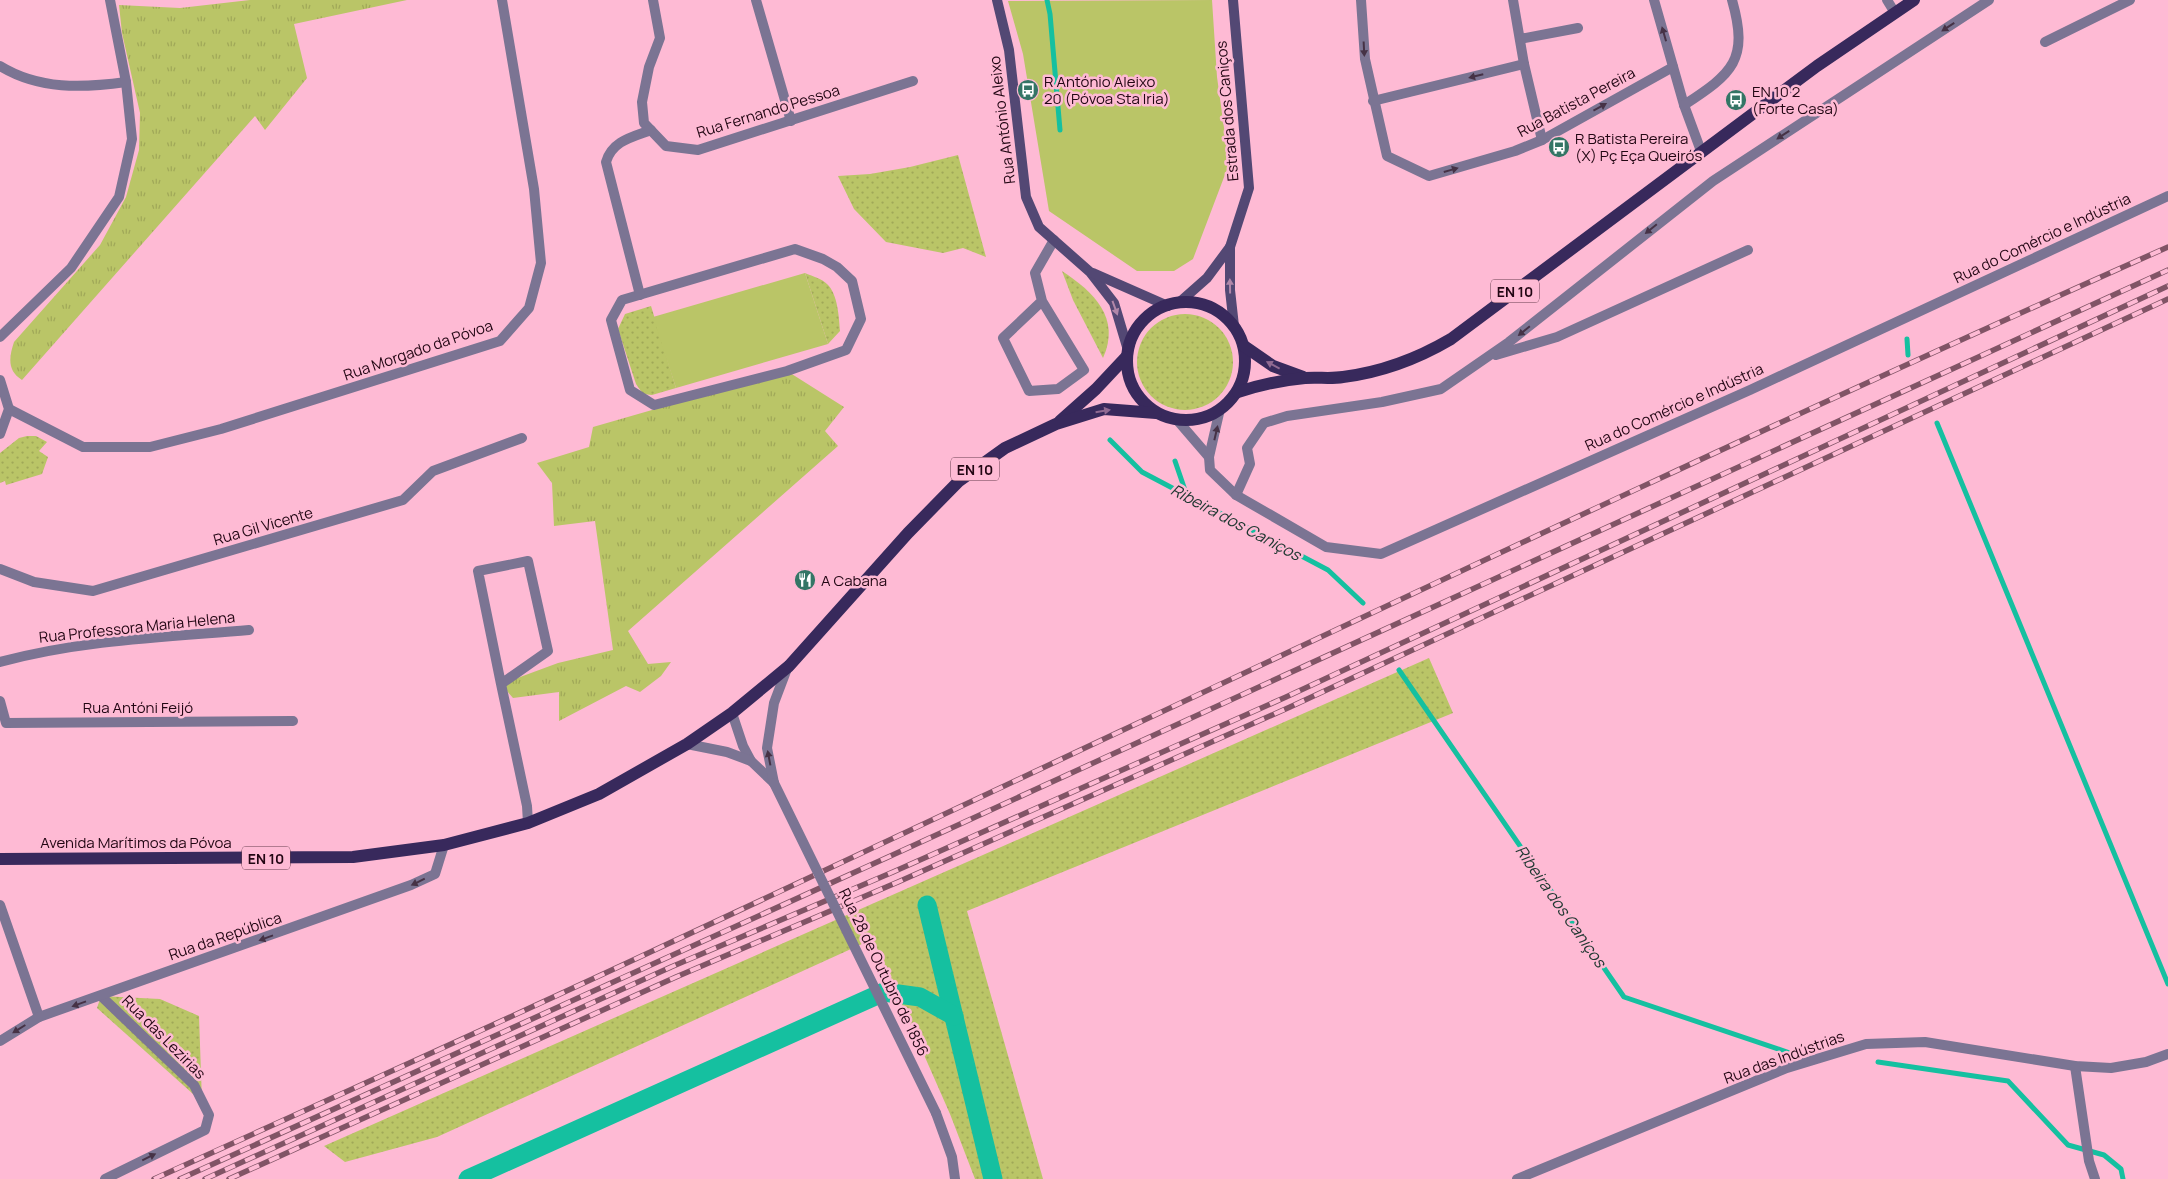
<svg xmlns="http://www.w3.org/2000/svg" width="2168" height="1179" font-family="Manrope,sans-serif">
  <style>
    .grass { fill: url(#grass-dots) }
    .park { fill: url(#park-tufts) }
    .garden { fill: #bac567 }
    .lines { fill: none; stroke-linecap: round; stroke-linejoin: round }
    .stream { stroke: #15c0a0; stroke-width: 5 }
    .canal { stroke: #15c0a0; stroke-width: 19 }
    .street { stroke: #7b7493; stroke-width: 10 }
    .secondary { stroke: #534874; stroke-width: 10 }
    .primary { stroke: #38295c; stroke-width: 12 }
    .rail-casing { stroke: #815466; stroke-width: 5.5 }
    .rail { stroke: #febad4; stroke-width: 4; stroke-dasharray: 11; stroke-linecap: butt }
    .street-bridge { stroke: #7b7493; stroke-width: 10 }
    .oneway { fill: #463246 }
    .oneway2 { fill: #b187a9 }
    .oneway3 { fill: #916a92 }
    .labels { text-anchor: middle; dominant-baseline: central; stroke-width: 5; stroke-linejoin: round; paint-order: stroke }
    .shield { fill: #febad4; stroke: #643c4d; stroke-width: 1 }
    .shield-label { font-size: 14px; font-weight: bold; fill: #220613 }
    .poi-label { font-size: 15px; fill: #220613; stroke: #febad4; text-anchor: start }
    .street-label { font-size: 15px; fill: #220613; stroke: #febad4 }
    .water-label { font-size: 16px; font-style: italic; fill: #1e3630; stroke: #febad4 }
  </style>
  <defs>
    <pattern id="grass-dots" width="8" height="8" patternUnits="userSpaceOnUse" patternTransform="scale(1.25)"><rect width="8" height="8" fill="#bac567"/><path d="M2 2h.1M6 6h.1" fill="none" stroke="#a0a858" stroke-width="1.8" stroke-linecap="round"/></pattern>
    <pattern id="park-tufts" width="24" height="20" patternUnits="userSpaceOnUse" patternTransform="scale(1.25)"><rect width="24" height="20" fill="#bac567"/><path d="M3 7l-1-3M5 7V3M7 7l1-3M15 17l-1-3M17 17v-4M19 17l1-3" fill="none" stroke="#a0a858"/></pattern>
  </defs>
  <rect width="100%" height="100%" fill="#febad4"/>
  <g class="grass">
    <path d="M958 155 986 257 963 248 943 253 886 242 854 209 838 176 870 174 910 167Z"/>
    <path d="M1062 271C1094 292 1121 318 1103 358L1073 300Z"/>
    <path d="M805 273C812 276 822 279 827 284 838 294 839 318 840 331L828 344Z"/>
    <path d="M651 306 676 388 652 395 643 394 636 384 618 329 625 314Z"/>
    <circle cx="1185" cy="362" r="48"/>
    <path d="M27 436H36L47 442 39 451 48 457 42 474 6 485 5 481 0 483V453L19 438Z"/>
    <path d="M1429 658 1453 713 967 911 1043 1179H975L950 1114 873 939 437 1137 345 1162 324 1146Z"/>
    <path d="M101 996 160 999 199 1016 202 1102 97 1008Z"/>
  </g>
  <g class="park">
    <path d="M250 0H407L294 24 307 78 265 130 255 116 22 380C7 371 9 357 14 342L100 245 126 197 139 150 140 113 122 33 119 5 180 8Z"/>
    <path d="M787 371 844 407 825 431 838 446 628 631 648 664 671 662 661 676 640 692 626 686 559 721V692L513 698 501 684 558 663 613 650 595 521 554 526 552 483 537 463 589 447 593 427Z"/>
  </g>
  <g class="garden">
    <path d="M1212 0 1217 77 1229 164 1193 259 1174 271H1137L1049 211 1023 54 1008 1Z"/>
    <path d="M805 273 828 344 676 388 653 317Z"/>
  </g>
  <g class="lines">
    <g class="stream">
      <path d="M1047 0 1050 14 1060 130"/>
      <path d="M1907 339 1908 355"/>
      <path d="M1937 423 2168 984"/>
      <path d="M1110 440 1142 472 1328 570 1363 603"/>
      <path d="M1175 461 1187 496"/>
      <path d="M1399 670 1624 997 1790 1053"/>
      <path d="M1878 1062 2008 1081 2068 1145 2104 1155 2121 1169 2123 1179"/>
    </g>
    <g class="canal">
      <path d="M927 905 993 1179"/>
      <path d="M468 1179 884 992 920 997 954 1016"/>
    </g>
    <g class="street">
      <path d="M653 0 660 38 649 67 642 102 644 123 666 146 698 150 913 81"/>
      <path d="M756 0 791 121"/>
      <path d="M1361 0 1365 59 1387 156 1429 176 1515 151 1542 140 1673 67"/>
      <path d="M1513 0 1524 64 1542 140"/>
      <path d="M1654 0 1684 105 1701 151"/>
      <path d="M1887 0 1895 13"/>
      <path d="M1520 39 1578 28"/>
      <path d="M2045 42 2130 0"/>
      <path d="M0 66C39 90 83 88 126 82"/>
      <path d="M1373 101 1524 64"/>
      <path d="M1684 105C1733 73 1749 60 1732 0"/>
      <path d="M795 249 823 259 837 267 852 281 861 319 846 350 787 371 654 405 630 390 611 320 622 300Z"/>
      <path d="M640 295 606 162C612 141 632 137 651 130"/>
      <path d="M1042 301 1084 370 1058 389 1029 391 1003 338 1042 301 1035 273 1054 240"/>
      <path d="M0 337 71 268 119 197 132 139 126 82 110 0"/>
      <path d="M1496 355 1557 337 1748 250"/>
      <path d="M0 380 9 409 0 434"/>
      <path d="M9 409 83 447H150L221 429 500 341 529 308 541 263 534 189 502 0"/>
      <path d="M1220 409 1209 457 1210 470 1236 495 1326 547 1381 554 1750 390 2168 196"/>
      <path d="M1178 421 1209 457"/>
      <path d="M1236 495 1250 464 1247 448 1264 423 1287 416 1382 402 1441 389 1509 342 1713 181 1989 0"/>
      <path d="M0 569 34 582 93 591 403 500 433 471 522 438"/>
      <path d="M0 662C81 640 166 637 249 630"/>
      <path d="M501 684 478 571 528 561 548 651 501 684 527 806 528 823"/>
      <path d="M0 701 6 723 293 721"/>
      <path d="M732 713 743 746 751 761 774 783"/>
      <path d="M687 744 727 752 751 761"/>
      <path d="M774 783 767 748 774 703 788 666"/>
      <path d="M0 905 39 1017"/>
      <path d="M101 996 194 1085 209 1115 205 1130 105 1179"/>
      <path d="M0 1041 39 1017 411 885 435 874 444 845"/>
      <path d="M2075 1066 2089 1161 2095 1179"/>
      <path d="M936 1113 952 1157 955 1179"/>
      <path d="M1517 1179 1787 1068 1866 1044 1925 1042 2075 1066 2111 1068 2146 1062 2168 1054"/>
    </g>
    <g class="secondary">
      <path d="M997 0 1009 50 1026 197 1039 227 1090 272 1114 303 1128 350"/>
      <path d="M1233 0 1249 188 1230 247V290L1234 326"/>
      <path d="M1093 273 1168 306"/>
      <path d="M1181 301 1207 278 1230 247"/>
    </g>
    <g class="primary">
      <circle cx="1186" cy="361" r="59"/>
      <path d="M1244 346 1273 366 1303 377"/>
      <path d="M1238 392C1260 385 1282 380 1305 378 1318 377 1331 379 1343 377 1383 372 1417 359 1451 339L1817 66 1914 0"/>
      <path d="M1060 421 1096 389 1126 357"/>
      <path d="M0 859 353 857 444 845 528 823 599 794 687 744 732 713 789 666 908 533 959 481 1005 448 1056 424 1104 409 1156 413"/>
    </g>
    <g class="rail-casing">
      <g id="rail">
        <path d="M154 1179C323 1102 493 1026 661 947 1163 713 1662 472 2168 247"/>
        <path d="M180 1179 886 858 2168 270"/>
        <path d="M205 1179 671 967 893 872 1286 697 2168 286"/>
        <path d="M229 1179 676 977 898 882 1290 707 2168 299"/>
      </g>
    </g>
    <use href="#rail" class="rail"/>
    <path class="street-bridge" d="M774 783 936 1113"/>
  </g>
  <defs><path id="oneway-solid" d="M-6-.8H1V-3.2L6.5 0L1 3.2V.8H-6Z" transform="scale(1.25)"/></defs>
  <g class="oneway">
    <use href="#oneway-solid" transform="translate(1948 27) rotate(147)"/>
    <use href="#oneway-solid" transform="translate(1664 34) rotate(-106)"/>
    <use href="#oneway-solid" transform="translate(1364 49) rotate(87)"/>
    <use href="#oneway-solid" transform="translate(1476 76) rotate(166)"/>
    <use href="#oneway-solid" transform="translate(1600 107) rotate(-29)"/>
    <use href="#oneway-solid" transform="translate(1783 135) rotate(147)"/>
    <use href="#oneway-solid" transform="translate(1451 170) rotate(-16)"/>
    <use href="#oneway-solid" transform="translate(1651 229) rotate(141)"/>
    <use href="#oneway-solid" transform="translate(1524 331) rotate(141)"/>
    <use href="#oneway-solid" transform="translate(1216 433) rotate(-77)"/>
    <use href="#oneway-solid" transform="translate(769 758) rotate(-101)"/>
    <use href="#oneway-solid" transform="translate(418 882) rotate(154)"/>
    <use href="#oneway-solid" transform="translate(266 938) rotate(160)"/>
    <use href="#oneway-solid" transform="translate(79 1004) rotate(160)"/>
    <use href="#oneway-solid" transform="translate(19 1029) rotate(148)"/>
    <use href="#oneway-solid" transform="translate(149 1157) rotate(-26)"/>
  </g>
  <g class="oneway2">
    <use href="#oneway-solid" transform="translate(1230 286) rotate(-91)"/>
    <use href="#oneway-solid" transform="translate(1115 308) rotate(70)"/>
  </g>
  <g class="oneway3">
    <use href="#oneway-solid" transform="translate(1273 365) rotate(-152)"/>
    <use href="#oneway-solid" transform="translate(1103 411) rotate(-9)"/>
  </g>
  <defs>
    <g id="bus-disc" transform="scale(1.125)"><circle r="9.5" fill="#347565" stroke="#febad4"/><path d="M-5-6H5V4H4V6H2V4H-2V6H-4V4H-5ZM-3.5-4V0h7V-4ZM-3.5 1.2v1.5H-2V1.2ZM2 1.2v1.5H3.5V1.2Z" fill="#fff"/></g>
    <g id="restaurant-disc" transform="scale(1.125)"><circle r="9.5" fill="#347565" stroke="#febad4"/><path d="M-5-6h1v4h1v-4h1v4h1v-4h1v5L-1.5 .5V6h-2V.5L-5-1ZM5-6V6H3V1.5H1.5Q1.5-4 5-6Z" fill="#fff"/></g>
  </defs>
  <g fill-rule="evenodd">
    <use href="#bus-disc" x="1028" y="90"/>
    <use href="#bus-disc" x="1736" y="100"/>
    <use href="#bus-disc" x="1559" y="147"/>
    <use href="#restaurant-disc" x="805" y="580"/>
  </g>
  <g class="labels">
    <g class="shield">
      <rect x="1491" y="279.5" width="48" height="23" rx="4"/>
      <rect x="951" y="457.5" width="48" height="23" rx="4"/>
      <rect x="242" y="846.5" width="48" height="23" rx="4"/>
    </g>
    <g class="shield-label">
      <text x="1515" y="291">EN 10</text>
      <text x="975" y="469">EN 10</text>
      <text x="266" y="858">EN 10</text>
    </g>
    <g class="poi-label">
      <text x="1044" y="81">R António Aleixo<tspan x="1044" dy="17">20 (Póvoa Sta Iria)</tspan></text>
      <text x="1752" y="91">EN 10 2<tspan x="1752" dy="17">(Forte Casa)</tspan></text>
      <text x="1575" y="138">R Batista Pereira<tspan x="1575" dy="17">(X) Pç Eça Queirós</tspan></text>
      <text x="821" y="580">A Cabana</text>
    </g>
    <g class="street-label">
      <text transform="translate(1576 102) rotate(-28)">Rua Batista Pereira</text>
      <text transform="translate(768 111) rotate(-17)">Rua Fernando Pessoa</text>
      <text transform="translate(1227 111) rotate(-95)">Estrada dos Caniços</text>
      <text transform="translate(1002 120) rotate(-97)">Rua António Aleixo</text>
      <text transform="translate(2042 238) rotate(-25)">Rua do Comércio e Indústria</text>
      <text transform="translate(418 350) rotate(-19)">Rua Morgado da Póvoa</text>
      <text transform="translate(1674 407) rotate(-24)">Rua do Comércio e Indústria</text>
      <text transform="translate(263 526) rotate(-16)">Rua Gil Vicente</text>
      <text transform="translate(137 627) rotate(-6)">Rua Professora Maria Helena</text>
      <text x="138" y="707">Rua Antóni Feijó</text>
      <text x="136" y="842">Avenida Marítimos da Póvoa</text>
      <text transform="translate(225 936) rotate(-19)">Rua da República</text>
      <text transform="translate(884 972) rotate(64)">Rua 28 de Outubro de 1856</text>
      <text transform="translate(164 1037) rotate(45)">Rua das Lezirias</text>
      <text transform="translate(1784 1057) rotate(-20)">Rua das Indústrias</text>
    </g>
    <g class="water-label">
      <text transform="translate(1236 522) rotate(28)">Ribeira dos Caniços</text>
      <text transform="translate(1561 906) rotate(55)">Ribeira dos Caniços</text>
    </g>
  </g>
</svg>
